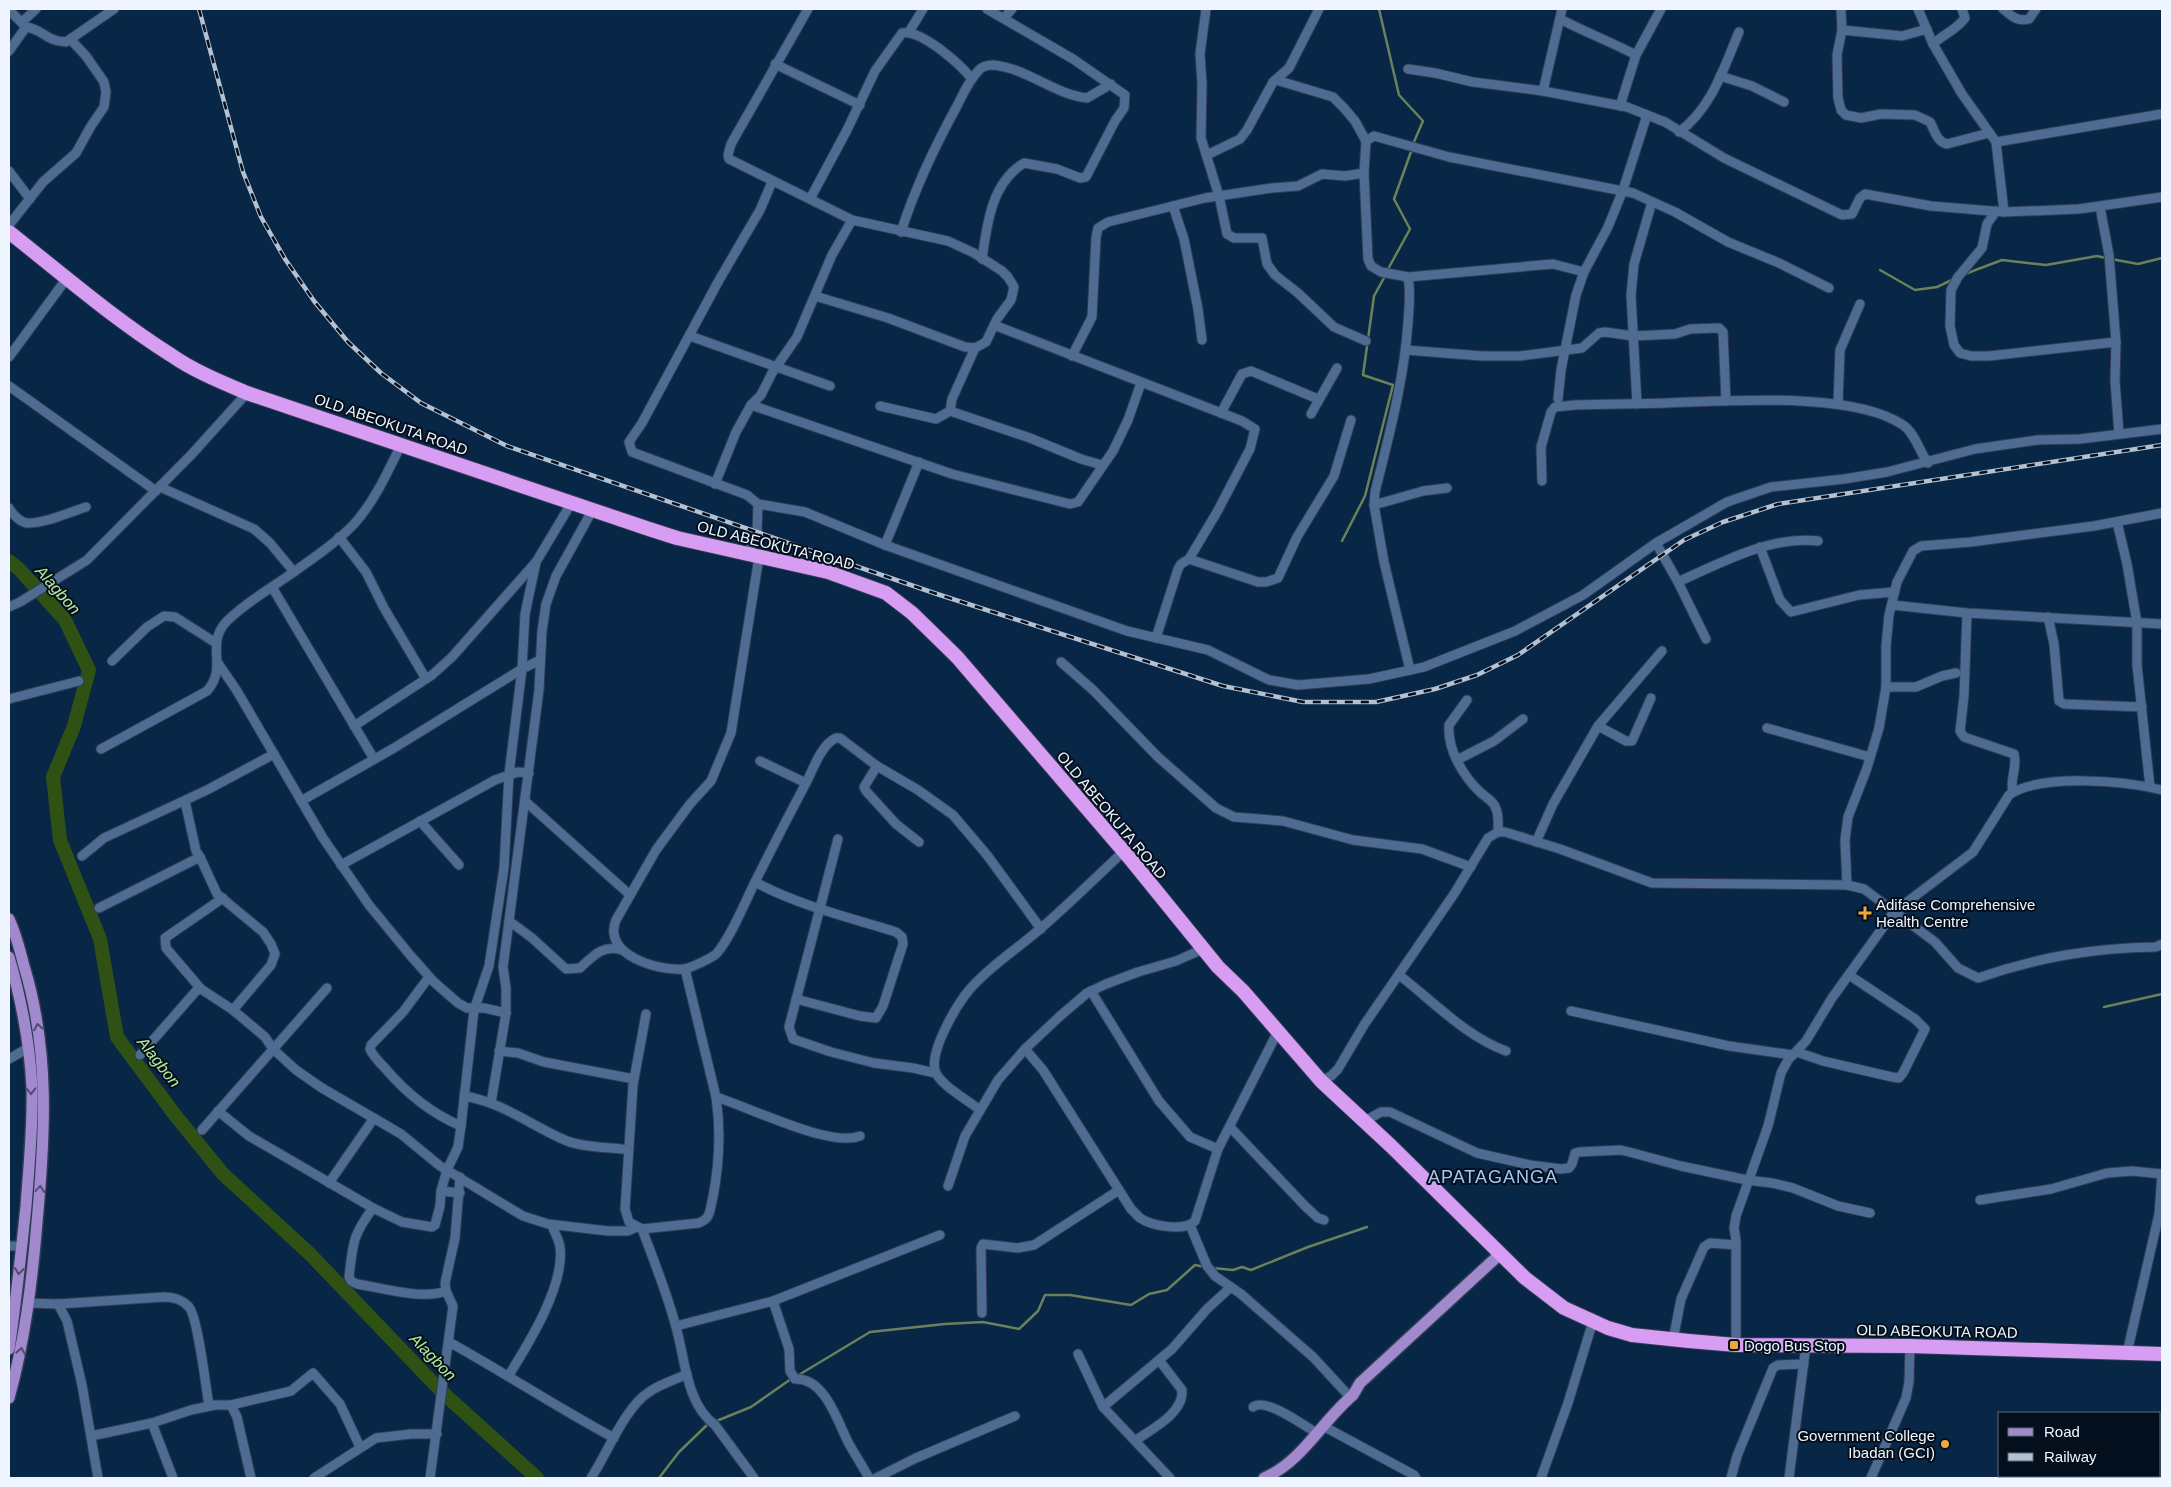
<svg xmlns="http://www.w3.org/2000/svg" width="2171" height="1487" font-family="Helvetica,sans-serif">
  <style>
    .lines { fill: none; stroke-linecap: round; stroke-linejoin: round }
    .stream { stroke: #69825a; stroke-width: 2.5 }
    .river { stroke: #2f5113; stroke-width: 14 }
    .minor-casing { stroke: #303c55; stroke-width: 11 }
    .major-casing { stroke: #303c55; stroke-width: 14 }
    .highway-casing { stroke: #303c55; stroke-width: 16 }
    .minor { stroke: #4e6c92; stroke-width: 9 }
    .major { stroke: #a089cc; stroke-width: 11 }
    .highway { stroke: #d69df2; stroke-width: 14 }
    .rail-casing { stroke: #b4c1d0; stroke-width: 4.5 }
    .rail { stroke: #040f1d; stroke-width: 2.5; stroke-dasharray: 8; stroke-linecap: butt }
    .oneway { stroke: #524c74 }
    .poi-dot { fill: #eea83c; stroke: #040f1d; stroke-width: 2 }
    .labels { text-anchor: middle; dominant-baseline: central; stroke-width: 4; stroke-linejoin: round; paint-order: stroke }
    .street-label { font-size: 15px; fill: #eff6ff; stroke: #040f1d }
    .poi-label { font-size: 15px; fill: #eff6ff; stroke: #040f1d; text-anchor: start }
    .water-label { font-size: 16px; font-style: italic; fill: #b7ed95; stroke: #040f1d }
    .quarter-label { font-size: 18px; letter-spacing: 1px; fill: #a5c7f1; stroke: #040f1d }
  </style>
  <rect width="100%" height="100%" fill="#082646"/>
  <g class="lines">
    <g class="stream">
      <path d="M1379 9 1399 95 1423 121 1413 144"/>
      <path d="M2111 259 2138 264 2162 258"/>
      <path d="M1880 270 1915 290 1937 287 1954 279"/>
      <path d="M1387 271 1410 229 1394 199 1412 149"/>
      <path d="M1965 274 2002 260 2046 265 2097 256 2106 258"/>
      <path d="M1342 541 1365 496 1393 385 1363 375 1374 296 1385 276"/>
      <path d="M2104 1007 2162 994"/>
      <path d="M1213 1268 1233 1270 1242 1267 1251 1270 1308 1247 1367 1227"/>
      <path d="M797 1376 870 1332 945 1324 983 1322 1019 1329 1038 1311 1045 1295H1070L1131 1305 1149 1294 1167 1290 1195 1265 1205 1267"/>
      <path d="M714 1422 751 1407 791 1379"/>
      <path d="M659 1478 679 1452 708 1424"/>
    </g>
    <path class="river" d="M9 561 19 569 65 620 89 670 74 726 53 777 60 840 100 939 117 1037 175 1115 223 1174 310 1254 442 1392 537 1478"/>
    <g class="minor-casing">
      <g id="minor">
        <path d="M808 9 731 144 728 155 729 159 852 220 948 241 974 253 1002 271 1008 277 1014 287 1011 300 997 319 986 342 975 348 965 347 888 318 815 296"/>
        <path d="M1206 9 1200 54 1202 84 1201 138 1219 196 1227 234 1234 238H1262L1267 264 1275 275 1298 293 1334 327 1366 341"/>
        <path d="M1841 9 1842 30 1837 55 1838 98 1841 110 1846 115 1861 118 1881 114 1915 115 1930 122C1935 131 1937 142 1947 144L1989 133"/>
        <path d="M1918 9 1933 44 1962 94 1996 142 2004 212"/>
        <path d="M2003 9C2012 16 2017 22 2029 19L2036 9"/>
        <path d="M9 10 26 27"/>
        <path d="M1004 18 1012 9"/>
        <path d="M1560 19C1585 32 1611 42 1636 55"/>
        <path d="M22 22 36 9"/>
        <path d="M1842 30 1902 36 1927 29"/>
        <path d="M909 32 923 9"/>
        <path d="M1933 44C1944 34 1955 31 1965 18L1962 9"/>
        <path d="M9 51 26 27C43 29 45 41 66 42L114 9"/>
        <path d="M775 64 860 105"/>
        <path d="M1408 69 1435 73 1473 82 1543 91 1627 107 1665 122 1724 158 1842 215 1852 214 1860 198 1865 194 1931 206 2004 212 2079 209 2162 197"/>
        <path d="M1720 76 1752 86 1784 102"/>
        <path d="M1543 91 1562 9"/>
        <path d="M1620 106 1636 55 1661 9"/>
        <path d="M1679 132C1712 108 1724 67 1739 32"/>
        <path d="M1366 141 1374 136 1449 157 1633 193 1675 212 1728 242 1779 263 1829 288"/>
        <path d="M1996 142 2162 114"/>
        <path d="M1207 155 1240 139 1247 130 1273 82 1289 68 1319 9"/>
        <path d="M9 171 30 199"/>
        <path d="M1364 173 1368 259 1371 266 1381 272 1408 277 1553 264 1584 272"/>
        <path d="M772 182 760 210 718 282 642 423 629 442 632 452 747 495 758 504 805 512 885 545 1127 631 1208 650 1269 680 1298 685 1369 679 1424 667 1515 631 1583 595 1656 543 1727 502 1771 487 1844 479 1887 472 1975 449 2037 440 2080 439 2162 429"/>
        <path d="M810 199 847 130 875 71 902 33C921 29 960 64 972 79"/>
        <path d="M1173 206 1184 239 1198 309 1202 340"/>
        <path d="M2100 207 2109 255 2116 342"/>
        <path d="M1996 211 1987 224 1982 248 1958 277 1951 290 1950 326 1954 345 1960 353 1971 356H1989L2116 342 2115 381 2119 434"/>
        <path d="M9 225 43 182 76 153 91 126 104 107 106 92 104 82 86 56 71 40"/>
        <path d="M901 232C915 188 935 146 957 106 963 94 969 80 979 70 983 66 988 65 993 65 1027 68 1053 94 1087 98L1111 84"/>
        <path d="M982 259C987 225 991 183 1024 163L1057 169 1080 178 1086 177 1115 121 1124 108 1125 95 1073 59 987 9"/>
        <path d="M1408 277C1411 292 1409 308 1408 323 1404 380 1389 436 1375 492L1374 505 1384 562 1410 670"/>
        <path d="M994 325 1242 421 1255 429 1250 449 1217 512 1189 559 1181 564 1178 569 1156 638"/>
        <path d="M690 336 830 386"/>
        <path d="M1406 350 1482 356H1520L1582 348 1599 333 1605 332 1633 336 1675 334 1690 329 1719 328 1723 332 1726 401"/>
        <path d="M1072 356 1092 317 1096 238 1098 228 1108 222 1205 198 1272 188 1298 186 1322 174 1345 176 1364 173 1366 141 1355 121 1344 108 1333 97 1276 80"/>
        <path d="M9 357 67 278"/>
        <path d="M9 386 156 491"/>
        <path d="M1558 399 1561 370 1576 295 1584 272 1608 227 1623 190 1647 115"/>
        <path d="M1637 404 1631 295 1634 264 1652 202"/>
        <path d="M1838 404 1840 350 1860 304"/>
        <path d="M751 405 952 474 1070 504 1078 502 1113 451 1128 420 1141 383"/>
        <path d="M880 406 936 419 950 411 952 399 975 348"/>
        <path d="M950 411 1030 438 1081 459 1102 465"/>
        <path d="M1221 413 1242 374 1251 371 1318 399"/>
        <path d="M1311 414 1337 368"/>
        <path d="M1542 481 1541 447 1551 412 1555 407 1575 405C1606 404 1636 404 1667 403 1727 401 1853 391 1903 425 1915 433 1919 451 1928 463"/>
        <path d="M715 484 736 432 751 405 761 395 772 373 797 337 832 255 852 220"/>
        <path d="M160 487 254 529 270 543 294 572"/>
        <path d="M1374 505 1423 491 1447 488"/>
        <path d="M9 508C12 514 20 522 27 523 44 524 70 512 86 507"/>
        <path d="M2117 522 2127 564 2137 623V665L2150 787"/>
        <path d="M339 537 366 572 384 608 426 679"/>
        <path d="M1656 543 1678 582"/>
        <path d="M885 545 919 462"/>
        <path d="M1760 547 1780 600 1791 612 1859 595 1894 592"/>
        <path d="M748 555 757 531 758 504"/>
        <path d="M759 557 731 733 711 781 690 804 656 850 616 920C602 955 658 971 683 969 689 969 714 957 717 953 731 937 745 902 755 882 772 848 789 815 807 781 814 767 822 744 836 738H840L877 766 918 790 953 815 987 855 1041 929"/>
        <path d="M1189 559 1258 582H1266L1278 578 1297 537 1334 476 1351 420"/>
        <path d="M272 587 374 759"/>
        <path d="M1892 605 1967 613 2162 624"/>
        <path d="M9 607 20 602 87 560 192 454 247 393"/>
        <path d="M1967 613 1964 696 1960 731 1964 737 2014 754C2018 767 2009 780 2013 792"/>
        <path d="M2048 617 2054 644 2059 701 2064 704 2142 707"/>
        <path d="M1706 639 1678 582C1720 563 1772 535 1818 541"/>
        <path d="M112 661 147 627 164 616 175 617 216 643"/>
        <path d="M1061 662 1093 690 1158 757 1216 808 1234 817 1283 821 1353 840 1422 849 1471 867"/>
        <path d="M218 663 237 691 323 838 369 905 410 955 434 982 458 1003 467 1008H484L506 1013"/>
        <path d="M1886 687H1916L1942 676 1956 673"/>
        <path d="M9 699 79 681"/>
        <path d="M1467 700 1449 725C1447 749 1463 776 1480 792 1485 797 1494 801 1496 809 1499 815 1498 825 1498 832"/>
        <path d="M354 726 432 675 452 657 536 562 572 502"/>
        <path d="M1598 726 1626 741H1632L1651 698"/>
        <path d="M1767 728 1870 757"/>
        <path d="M101 749 207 691C229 666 204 645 227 621 247 601 272 588 295 571 315 557 337 542 354 524 375 501 388 471 401 445"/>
        <path d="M1457 760 1494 741 1523 719"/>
        <path d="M760 761 806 783"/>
        <path d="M877 766 864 787 866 791 896 824 919 842"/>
        <path d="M301 801 394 748 522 669 540 660"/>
        <path d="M525 801 630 895"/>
        <path d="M420 821 459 865"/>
        <path d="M838 839 789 1027 793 1039 831 1052 874 1063 913 1068 935 1073"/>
        <path d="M1536 842 1553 804 1598 726 1662 651"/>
        <path d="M82 856 104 838 207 790 274 754"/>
        <path d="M200 857 217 894 263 932 271 944 275 954 271 965 233 1010"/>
        <path d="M341 865 495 780 518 772 529 773"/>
        <path d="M755 882C800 906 848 917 896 932L902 937 903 944 883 1006 876 1018 860 1016 796 999"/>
        <path d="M1847 885 1845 840 1848 817 1867 768 1879 728 1886 687V646L1889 615 1897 582 1913 551 1921 546 1971 542 2094 526 2162 513"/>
        <path d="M223 898 165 938 166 948 201 989 233 1010 265 1037 273 1049 296 1070 322 1088 401 1134 440 1166 523 1216 548 1224 608 1231H628L637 1227"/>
        <path d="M99 908 200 857 196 851 185 801"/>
        <path d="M509 921 532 938 566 969 580 968C593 956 603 944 622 950"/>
        <path d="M1399 975C1433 1001 1465 1036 1506 1051"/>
        <path d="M429 977 403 1012 371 1045 370 1049C373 1056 379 1062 384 1067 406 1093 430 1113 461 1126"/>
        <path d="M1091 991 1159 1101 1190 1137 1218 1149"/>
        <path d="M1571 1011 1729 1046 1793 1055"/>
        <path d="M646 1014 633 1085 625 1209 629 1222 642 1229 699 1223C703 1221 706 1220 708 1216 711 1211 711 1203 713 1197 719 1165 721 1130 716 1097L685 969"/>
        <path d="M1025 1049 1043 1070 1131 1209C1134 1212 1137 1215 1140 1218 1152 1226 1184 1232 1195 1221L1218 1149 1277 1033"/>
        <path d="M499 1051 518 1053 544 1062 634 1079"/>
        <path d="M1797 1052 1823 1061 1892 1077 1899 1078 1903 1073 1925 1029 1915 1019 1849 975"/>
        <path d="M140 1055 196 991 201 989"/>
        <path d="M9 1059 28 1048"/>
        <path d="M1321 1081 1331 1076 1338 1069 1364 1025 1454 894 1488 838 1498 832H1505L1560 849 1652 883 1847 885 1864 889 1935 942 1958 968 1978 978C2038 957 2093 948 2156 947L2162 944"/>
        <path d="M464 1096C505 1103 531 1126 567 1141 585 1148 609 1147 628 1150"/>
        <path d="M716 1097C749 1107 830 1148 860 1136"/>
        <path d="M491 1103 506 1013V988L503 967 539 690 542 631 546 604 556 576 593 509"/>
        <path d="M980 1110C968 1100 938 1084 935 1070 930 1050 957 1004 970 989 990 966 1017 949 1040 929 1068 905 1095 878 1123 852"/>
        <path d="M218 1111 249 1136 373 1208 402 1222 432 1227 435 1225 440 1206 441 1191 447 1170 458 1147 461 1126 474 1010 489 966 504 868 509 774 522 669 525 614 536 562"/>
        <path d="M1363 1122 1381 1112H1390L1477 1153 1530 1165 1561 1169 1569 1168 1572 1164 1575 1153 1579 1152 1621 1150 1633 1153 1681 1166 1747 1180 1772 1183 1793 1188 1838 1206 1870 1213"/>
        <path d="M1230 1127 1305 1206 1318 1218 1324 1220"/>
        <path d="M202 1130 327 988"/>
        <path d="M329 1183 374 1118"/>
        <path d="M948 1186 965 1136 998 1080 1025 1049 1059 1017 1087 993 1106 984 1138 972 1176 961 1203 949"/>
        <path d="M441 1191 460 1193"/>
        <path d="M1980 1200 2051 1189 2107 1173 2132 1171 2162 1174"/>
        <path d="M373 1208C352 1236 353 1244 349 1277L351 1281 357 1284C382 1288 423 1300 446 1291"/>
        <path d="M1190 1225 1207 1266 1215 1276 1241 1294 1313 1357 1350 1397"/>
        <path d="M642 1229C654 1261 667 1293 676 1327 685 1358 686 1404 715 1425L754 1478"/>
        <path d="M9 1246H22"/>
        <path d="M773 1301 789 1349 790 1371 795 1379C825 1377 838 1423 849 1444 856 1456 863 1467 869 1478"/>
        <path d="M28 1303 58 1304 164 1297C173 1297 182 1299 189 1307 198 1318 206 1388 209 1406"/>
        <path d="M58 1304 67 1321 82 1385 98 1478"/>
        <path d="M982 1313 981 1248 983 1244 1018 1248 1034 1245 1119 1190"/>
        <path d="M676 1326 773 1301 940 1235"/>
        <path d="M1673 1340 1681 1299 1704 1247 1710 1243 1736 1245"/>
        <path d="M449 1342C505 1373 558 1408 614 1438"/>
        <path d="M1736 1345V1240L1734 1228 1736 1216 1768 1126 1781 1073 1788 1060 1806 1041 1832 998 1894 912 1973 852 2009 795C2041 773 2125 781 2162 790"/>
        <path d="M2127 1353 2159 1214 2162 1174"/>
        <path d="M1078 1354 1103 1407 1170 1478"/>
        <path d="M509 1375C529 1343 565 1285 560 1247 559 1239 554 1232 552 1225"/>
        <path d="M231 1405 237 1417 251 1478"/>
        <path d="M1103 1407 1172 1349 1207 1309 1231 1287"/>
        <path d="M1253 1407C1266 1397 1304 1426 1317 1433"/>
        <path d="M152 1423 173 1478"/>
        <path d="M1323 1426 1414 1475 1416 1478"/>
        <path d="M91 1436 152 1423 191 1410 215 1405H231L291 1391 313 1373 340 1404 360 1447"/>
        <path d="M1136 1440C1152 1429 1184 1413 1182 1390L1159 1360"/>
        <path d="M314 1478 376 1438 411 1434H437"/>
        <path d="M430 1478 453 1306 446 1291 445 1283 455 1238 460 1177"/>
        <path d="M591 1478C607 1454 625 1407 649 1392 660 1384 675 1380 687 1374"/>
        <path d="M876 1478 916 1458 1015 1416"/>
        <path d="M1541 1478 1568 1403 1593 1321"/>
        <path d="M1731 1478 1737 1456 1773 1368 1778 1365 1804 1364"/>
        <path d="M1789 1478 1806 1345"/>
        <path d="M1871 1478 1906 1398 1909 1382 1910 1346"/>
      </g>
    </g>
    <g class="major-casing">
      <g id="major">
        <path d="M9 919C16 934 20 950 24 966 50 1051 45 1135 37 1222 32 1282 25 1340 9 1398"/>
        <path d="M9 957C21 999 30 1045 32 1088 33 1127 29 1167 26 1206 21 1254 16 1302 9 1349"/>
        <path d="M1264 1478C1302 1462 1322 1421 1353 1395L1360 1383 1500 1254"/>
      </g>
    </g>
    <g class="highway-casing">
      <path id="highway" d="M9 232C62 274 114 319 171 355 194 371 221 382 247 393L649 529 677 538 828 572 886 593 912 613 957 657 1132 861 1218 967 1243 991 1321 1081 1391 1146 1525 1278 1564 1308 1608 1328 1632 1335 1689 1341 1736 1345 1910 1346 2162 1354"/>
    </g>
    <use href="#minor" class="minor"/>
    <use href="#major" class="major"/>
    <use href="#highway" class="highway"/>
    <g class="rail-casing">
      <path id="rail" d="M199 9 243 172 261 217 285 259 314 301 348 342 381 373 421 403 507 446 937 594 1223 686 1303 702H1376L1435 689 1477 675 1518 655 1684 540 1723 522 1778 504 2162 445"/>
    </g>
    <use href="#rail" class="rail"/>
  </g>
  <defs><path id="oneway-chevron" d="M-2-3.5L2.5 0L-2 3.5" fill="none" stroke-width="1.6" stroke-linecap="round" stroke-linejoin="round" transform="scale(1.25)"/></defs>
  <g class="oneway">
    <use href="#oneway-chevron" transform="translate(38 1027) rotate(-100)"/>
    <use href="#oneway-chevron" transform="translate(31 1091) rotate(89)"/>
    <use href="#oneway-chevron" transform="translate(40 1189) rotate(-85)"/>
    <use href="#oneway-chevron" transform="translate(19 1271) rotate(96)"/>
    <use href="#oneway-chevron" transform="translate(21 1351) rotate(-80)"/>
  </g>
  <g class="poi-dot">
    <path d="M1862.5 905.5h5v5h5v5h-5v5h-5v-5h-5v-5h5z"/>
    <rect x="1729" y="1340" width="10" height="10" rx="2.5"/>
    <circle cx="1945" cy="1444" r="5"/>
  </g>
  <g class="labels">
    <g class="street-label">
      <text transform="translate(391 424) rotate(19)">OLD ABEOKUTA ROAD</text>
      <text transform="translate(776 545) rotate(14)">OLD ABEOKUTA ROAD</text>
      <text transform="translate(1112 815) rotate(50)">OLD ABEOKUTA ROAD</text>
      <text transform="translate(1937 1331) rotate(1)">OLD ABEOKUTA ROAD</text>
    </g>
    <g class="poi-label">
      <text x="1876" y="904">Adifase Comprehensive<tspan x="1876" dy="17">Health Centre</tspan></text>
      <text x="1744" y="1345">Dogo Bus Stop</text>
      <text x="1935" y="1435" text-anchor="end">Government College<tspan x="1935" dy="17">Ibadan (GCI)</tspan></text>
    </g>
    <g class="water-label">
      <text transform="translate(58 590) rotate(49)">Alagbon</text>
      <text transform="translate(159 1062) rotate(52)">Alagbon</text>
      <text transform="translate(433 1357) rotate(46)">Alagbon</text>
    </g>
    <g class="quarter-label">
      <text x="1493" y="1177">APATAGANGA</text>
    </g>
  </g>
  <rect width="2171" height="1487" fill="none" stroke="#eff6ff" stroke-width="20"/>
  <rect x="1998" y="1412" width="162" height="65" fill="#040f1d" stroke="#626b77"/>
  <rect x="2008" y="1428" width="25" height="8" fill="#a089cc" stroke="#626b77"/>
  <text x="2044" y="1437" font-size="15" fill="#eff6ff">Road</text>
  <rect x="2008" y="1453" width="25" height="8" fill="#b4c1d0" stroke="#626b77"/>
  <text x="2044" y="1462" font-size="15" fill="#eff6ff">Railway</text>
</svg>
